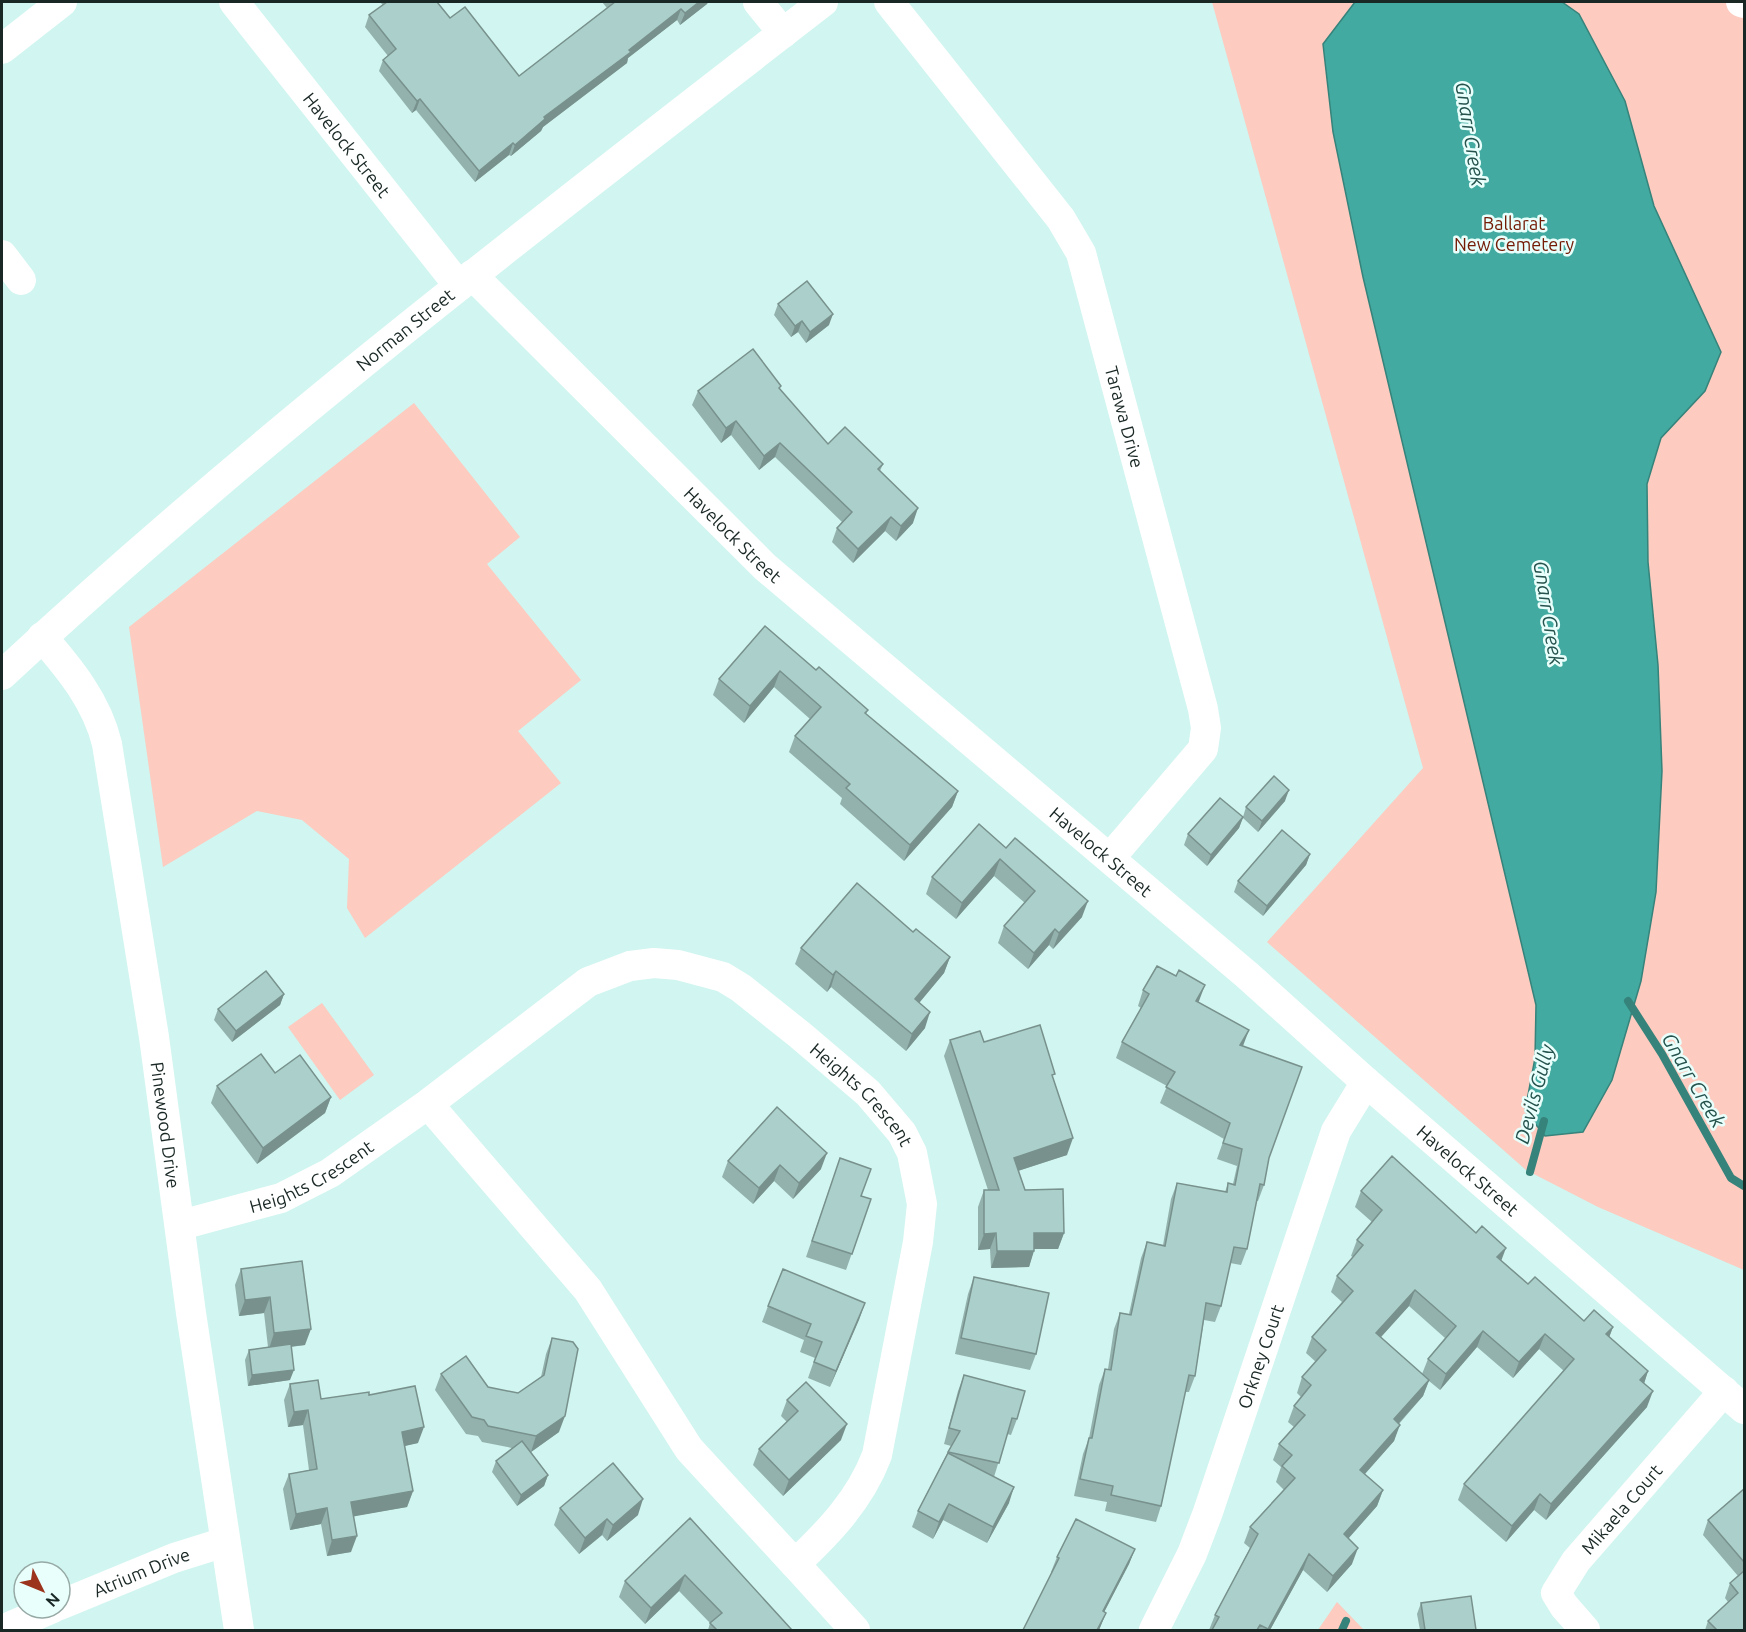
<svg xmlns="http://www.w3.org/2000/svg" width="1746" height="1632" font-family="Ubuntu,sans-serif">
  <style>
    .green { fill: #fdcbbf }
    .water { fill: #42aaa0; stroke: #36837b; stroke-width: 1.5 }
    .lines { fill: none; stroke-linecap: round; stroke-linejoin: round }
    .stream { stroke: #36837b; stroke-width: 8 }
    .minor { stroke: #fff; stroke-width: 30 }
    .wall { fill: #93b2ae; fill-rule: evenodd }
    .shaded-wall { fill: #78918d }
    .building { fill: #abcfca; stroke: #78918d; stroke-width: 1.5 }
    .labels { text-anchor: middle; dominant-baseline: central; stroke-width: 5; stroke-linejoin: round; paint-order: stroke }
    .street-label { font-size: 18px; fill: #192725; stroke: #e9fffb }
    .park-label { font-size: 18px; fill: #741b06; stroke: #e9fffb }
    .water-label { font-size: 20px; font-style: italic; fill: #25524d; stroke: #e9fffb }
  </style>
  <rect width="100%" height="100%" fill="#d1f5f0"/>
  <g class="green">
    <path d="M1212 2H1744V1270L1598 1207 1526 1170 1267 942 1423 768Z"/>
    <path d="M414 403 520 537 487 564 581 680 518 731 561 783 365 938 347 908 349 859 302 820 257 811 163 867 129 627Z"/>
    <path d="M322 1003 374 1075 340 1100 288 1027Z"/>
    <path d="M1337 1602 1364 1630H1318Z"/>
  </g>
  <path class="water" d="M1355 2H1562L1579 14 1625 101 1654 206 1721 352 1705 391 1661 438 1647 484 1648 562 1658 665 1662 771 1656 892 1641 981 1612 1080 1583 1132 1545 1136 1525 1111 1535 1058 1536 1005 1363 277 1333 132 1323 44Z"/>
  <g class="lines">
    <g class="stream">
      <path d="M1628 1001 1662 1054 1731 1178 1744 1186"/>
      <path d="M1530 1172 1544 1121"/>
      <path d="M1342 1630 1346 1621"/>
    </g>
    <g class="minor">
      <path id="s1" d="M234 2 459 286"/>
      <path d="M758 2 783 33"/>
      <path id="s2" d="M889 2 1061 219 1081 253 1203 709 1206 728 1203 749 1110 858"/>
      <path d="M1741 2 1744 3"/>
      <path d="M2 49 62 2"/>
      <path d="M2 255 21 280"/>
      <path id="s3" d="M472 275 765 567 1247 975 1366 1082 1744 1409"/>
      <path id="s4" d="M42 637C70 669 97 702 107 744L154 1037 191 1313 239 1630"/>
      <path id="s5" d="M2 675C261 434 543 219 823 2"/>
      <path id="s6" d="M181 1225 281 1198 330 1173 428 1104 588 982 630 966 654 963 678 965 723 977 741 988 800 1035 868 1093 902 1133 912 1153 922 1204 918 1242 877 1455C860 1500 829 1532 795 1564L689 1449 588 1290 428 1104"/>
      <path d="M795 1564 855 1630"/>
      <path id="s7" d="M60 1605 174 1558 225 1542"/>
      <path d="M2 1630 53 1608"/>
      <path id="s8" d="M1154 1630 1192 1554 1208 1512 1336 1131 1366 1082"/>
      <path id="s9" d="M1585 1630 1564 1606 1556 1593 1576 1561 1724 1391"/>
    </g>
  </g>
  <g class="wall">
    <path d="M380 2H437L450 18 519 76 607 8 602 2H708L707 4 680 25 677 20 628 58 627 63 543 127 541 131 511 156 509 155 475 182 416 110 412 113 379 71 383 60 388 56 365 27 369 15 383 5Z"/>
    <path d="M778 304 829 325 806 343 798 332 791 337 774 315Z"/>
    <path d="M780 390 828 444 883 464 880 471 913 523 896 541 885 531 853 563 832 542 837 528 842 522 775 457 759 470 731 435 721 443 692 405 698 391Z"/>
    <path d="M765 626 816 670 868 710 866 714 958 791 952 807 904 861 840 804 842 798 789 752 795 736 810 719 774 687 744 723 713 695 719 679Z"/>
    <path d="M1285 801 1258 832 1243 818 1239 828 1207 866 1184 845 1188 834 1243 817 1246 807Z"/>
    <path d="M979 824 1082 917 1053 949 1049 945 1028 969 998 943 1004 926 1025 903 994 876 956 919 926 894 932 877Z"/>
    <path d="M1310 854 1306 865 1263 916 1234 892 1238 881Z"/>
    <path d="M913 932 950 957 944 973 919 1003 925 1028 906 1051 831 987 827 992 795 964 801 948Z"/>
    <path d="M1143 990 1198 1002 1243 1046 1269 1158 1264 1185 1258 1201H1256L1247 1249 1241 1265 1230 1263 1221 1306 1215 1322 1204 1320 1195 1376 1189 1392H1185L1161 1506 1156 1522 1105 1511 1107 1502 1074 1496 1083 1454 1089 1438 1099 1385 1105 1369H1108L1114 1329 1120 1313 1129 1314 1141 1258 1147 1242 1163 1245 1171 1199 1177 1183 1225 1192 1228 1183 1233 1184 1237 1166 1217 1159 1224 1139 1160 1103 1167 1086 1116 1058 1122 1042 1141 1008 1138 1006Z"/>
    <path d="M284 994 280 1005 232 1042 214 1020 218 1009Z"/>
    <path d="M950 1040 984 1042 1053 1079 1067 1155 1018 1171 1025 1190 1064 1233 1058 1249H1034L1029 1267 991 1268 990 1249 978 1250V1207L984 1190H988L944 1056Z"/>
    <path d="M275 1073 331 1097 325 1113 257 1164 211 1103 217 1086Z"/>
    <path d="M840 1158 861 1196 871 1199 846 1270 806 1257Z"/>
    <path d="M728 1161 821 1169 793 1199 774 1181 753 1204 722 1177Z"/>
    <path d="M1361 1191 1501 1260 1528 1284 1584 1321 1613 1327 1609 1337 1648 1371 1644 1383 1647 1407 1546 1520 1534 1510 1506 1542 1458 1500 1464 1484 1564 1371 1539 1349 1513 1378 1477 1347 1440 1390 1429 1381 1423 1396 1399 1424 1394 1441 1365 1474 1383 1490 1377 1506 1348 1539 1352 1564 1327 1592 1303 1570 1270 1630H1209L1215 1615 1250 1548 1244 1543 1250 1527 1284 1490 1276 1482 1281 1467 1273 1460 1279 1444 1294 1427 1288 1422 1294 1406 1301 1397 1297 1393 1302 1377 1316 1362 1306 1353 1312 1337 1342 1302 1331 1292 1337 1276 1353 1257 1351 1256 1357 1240 1372 1222 1355 1207ZM1409 1306 1445 1338 1428 1359 1422 1374 1381 1337Z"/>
    <path d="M302 1261 305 1345 291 1347 290 1380 248 1386 245 1360 249 1350 268 1347 264 1313 239 1316 235 1285 241 1269Z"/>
    <path d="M974 1277 1036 1354 1030 1370 955 1354 968 1294Z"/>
    <path d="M865 1303 830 1387 808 1378 815 1358 800 1352 804 1340 762 1322 768 1306Z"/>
    <path d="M552 1338 559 1432 531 1452 548 1475 544 1486 517 1506 492 1472 496 1461 512 1448 482 1442 478 1436 466 1434 435 1390 441 1374 488 1387 518 1393 541 1377 546 1354Z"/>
    <path d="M964 1375 1017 1419 1011 1435 1007 1434 994 1477 1009 1503 987 1543 943 1520 933 1539 912 1527 918 1511 951 1446 944 1444 958 1391Z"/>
    <path d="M290 1384 321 1399 369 1395 418 1443 404 1446 413 1491 407 1507 353 1516 351 1552 327 1556 321 1524 290 1530 283 1489 289 1474 309 1470 303 1425 288 1427 284 1400Z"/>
    <path d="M787 1400 841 1440 783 1496 753 1465 759 1449 787 1422 781 1416Z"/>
    <path d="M1744 1489V1630H1705L1708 1621 1728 1602 1725 1598 1730 1583 1738 1576 1703 1535 1708 1520Z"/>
    <path d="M560 1508 638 1515 607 1541 602 1535 579 1554 554 1525Z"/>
    <path d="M690 1518 792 1630H708L710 1623 679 1591 645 1624 619 1597 625 1581Z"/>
    <path d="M1135 1549 1129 1564 1104 1612 1106 1613 1099 1630H1023L1052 1572H1051L1057 1557Z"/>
    <path d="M1421 1603 1476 1630H1420L1417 1614Z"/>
  </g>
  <g class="shaded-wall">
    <path d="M699 2H708L707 4 680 25 685 13Z"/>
    <path d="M681 9 677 20 628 58 627 63 543 127 541 131 511 156 515 145 544 117Z"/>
    <path d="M420 99 416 110 412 113 417 101Z"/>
    <path d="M513 143 509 155 475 182 479 171Z"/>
    <path d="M833 314 829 325 806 343 810 332Z"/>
    <path d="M802 321 798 332 791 337 795 326Z"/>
    <path d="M736 421 731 435 721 443 726 428Z"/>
    <path d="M780 443 775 457 759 470 764 456Z"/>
    <path d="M918 508 913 523 896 541 901 526Z"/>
    <path d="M891 517 885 531 853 563 858 549Z"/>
    <path d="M780 671 774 687 744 723 750 706Z"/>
    <path d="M1289 790 1285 801 1258 832 1262 821Z"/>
    <path d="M958 791 952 807 904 861 910 845Z"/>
    <path d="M1243 817 1239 828 1207 866 1211 855Z"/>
    <path d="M1310 854 1306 865 1263 916 1267 906Z"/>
    <path d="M1000 859 994 876 956 919 962 903Z"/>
    <path d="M1088 901 1082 917 1053 949 1059 933Z"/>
    <path d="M1055 929 1049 945 1028 969 1034 953Z"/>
    <path d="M950 957 944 973 909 1015 915 999Z"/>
    <path d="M836 971 831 987 827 992 833 975Z"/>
    <path d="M1205 985 1199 1001 1190 1017 1196 1001Z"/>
    <path d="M284 994 280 1005 232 1042 236 1031Z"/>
    <path d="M930 1012 925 1028 906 1051 912 1034Z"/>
    <path d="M1249 1030 1243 1046 1240 1045Z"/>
    <path d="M331 1097 325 1113 257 1164 263 1148Z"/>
    <path d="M1073 1138 1067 1155 1008 1174 1014 1158Z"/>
    <path d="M827 1153 821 1169 793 1199 799 1183Z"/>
    <path d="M780 1165 774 1181 753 1204 759 1188Z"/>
    <path d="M996 1233 990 1249 978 1250 984 1234Z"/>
    <path d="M1034 1233H1064L1058 1249H1028Z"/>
    <path d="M1506 1248 1500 1264 1497 1257Z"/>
    <path d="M997 1251H1034L1029 1267 991 1268Z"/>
    <path d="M1415 1290 1409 1306 1370 1349 1376 1333Z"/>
    <path d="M270 1297 264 1313 239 1316 245 1300Z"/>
    <path d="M865 1303 859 1320 830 1387 836 1371Z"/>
    <path d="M1613 1327 1607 1343 1606 1334Z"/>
    <path d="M311 1329 305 1345 269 1349 274 1333Z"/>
    <path d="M1483 1331 1477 1347 1440 1390 1446 1374Z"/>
    <path d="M1545 1334 1539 1349 1513 1378 1519 1362Z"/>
    <path d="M294 1370 290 1380 248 1386 252 1375Z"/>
    <path d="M1648 1371 1643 1387 1640 1380Z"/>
    <path d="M1429 1380 1423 1396 1388 1435 1394 1419Z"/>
    <path d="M1653 1391 1647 1407 1546 1520 1551 1504Z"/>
    <path d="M308 1410 303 1425 288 1427 294 1412Z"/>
    <path d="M565 1416 559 1432 531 1452 536 1436Z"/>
    <path d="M847 1424 841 1440 783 1496 789 1480Z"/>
    <path d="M1400 1425 1394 1441 1354 1486 1360 1470Z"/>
    <path d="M424 1427 418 1443 396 1448 402 1432Z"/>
    <path d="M548 1475 544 1486 517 1506 521 1495Z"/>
    <path d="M1014 1487 1009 1503 987 1543 993 1527Z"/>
    <path d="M1383 1490 1377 1506 1338 1550 1344 1534Z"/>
    <path d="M413 1491 407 1507 345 1518 351 1502Z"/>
    <path d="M1540 1494 1534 1510 1506 1542 1512 1526Z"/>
    <path d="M643 1499 638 1515 607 1541 613 1525Z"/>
    <path d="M949 1504 943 1520 933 1539 939 1522Z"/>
    <path d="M327 1508 321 1524 290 1530 296 1514Z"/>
    <path d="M607 1519 602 1535 579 1554 585 1538Z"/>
    <path d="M357 1536 351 1552 327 1556 332 1540Z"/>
    <path d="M1358 1548 1352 1564 1327 1592 1333 1576Z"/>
    <path d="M1135 1549 1129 1564 1097 1626 1103 1611Z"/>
    <path d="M1309 1554 1303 1570 1270 1630H1268Z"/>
    <path d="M685 1575 679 1591 645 1624 651 1608Z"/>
    <path d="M1106 1613 1099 1630H1097Z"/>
  </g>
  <g class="building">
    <path d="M387 2H437L450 18 465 7 519 76 615 2H699L685 13 681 9 629 50 631 52 544 117 545 119 515 145 513 143 479 171 420 99 417 101 383 60 396 49 369 15Z"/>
    <path d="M807 281 833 314 810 332 802 321 795 326 778 304Z"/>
    <path d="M753 349 781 386 779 388 828 444 845 427 883 464 878 469 918 508 901 526 891 517 858 549 837 528 852 512 780 443 764 456 736 421 726 428 698 391Z"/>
    <path d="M765 626 816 670 819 667 868 710 865 713 958 791 910 845 846 788 850 784 795 736 821 707 780 671 750 706 719 679Z"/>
    <path d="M1274 776 1289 790 1262 821 1246 807Z"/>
    <path d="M1220 798 1243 817 1211 855 1188 834Z"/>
    <path d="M979 824 1006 848 1015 838 1088 901 1059 933 1055 929 1034 953 1004 926 1035 891 1000 859 962 903 932 877Z"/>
    <path d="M1282 830 1310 854 1267 906 1238 881Z"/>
    <path d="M857 883 913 932 916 929 950 957 915 999 930 1012 912 1034 836 971 833 975 801 948Z"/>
    <path d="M1157 966 1176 976 1179 970 1205 985 1196 1001 1249 1030 1240 1045 1302 1067 1269 1158 1264 1185 1260 1184 1247 1249 1234 1247 1221 1306 1206 1303 1195 1376 1189 1375 1161 1506 1111 1495 1113 1486 1080 1479 1089 1438H1092L1105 1369 1111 1370 1120 1313 1131 1315 1147 1242 1165 1246 1177 1183 1227 1192 1228 1183 1235 1185 1242 1149 1223 1143 1230 1123 1166 1087 1175 1072 1122 1042 1149 994 1143 990Z"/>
    <path d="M266 971 284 994 236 1031 218 1009Z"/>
    <path d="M1040 1025 1055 1074 1052 1075 1073 1138 1014 1158 1025 1190 1063 1189 1064 1233H1034V1251H997L996 1233 984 1234V1190H999L950 1040 980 1031 984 1042Z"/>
    <path d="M261 1054 275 1073 300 1055 331 1097 263 1148 217 1086Z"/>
    <path d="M777 1107 827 1153 799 1183 780 1165 759 1188 728 1161Z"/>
    <path d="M1392 1156 1476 1233 1482 1226 1506 1248 1497 1257 1528 1284 1535 1277 1584 1321 1594 1310 1613 1327 1606 1334 1648 1371 1640 1380 1653 1391 1551 1504 1540 1494 1512 1526 1464 1484 1574 1359 1545 1334 1519 1362 1483 1331 1446 1374 1428 1359 1456 1326 1415 1290 1376 1333 1429 1380 1394 1419 1400 1425 1360 1470 1383 1490 1344 1534 1358 1548 1333 1576 1309 1554 1268 1629 1260 1625 1257 1630H1212L1219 1617 1215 1615 1258 1534 1250 1527 1295 1478 1282 1466 1292 1455 1279 1444 1305 1415 1294 1406 1311 1385 1302 1377 1326 1350 1312 1337 1353 1291 1337 1276 1363 1245 1357 1240 1382 1210 1361 1191Z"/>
    <path d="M840 1158 871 1169 861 1196 871 1199 852 1254 812 1241Z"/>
    <path d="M302 1261 311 1329 274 1333 270 1297 245 1300 241 1269Z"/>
    <path d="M783 1269 865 1303 836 1371 814 1362 822 1342 806 1336 811 1324 768 1306Z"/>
    <path d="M974 1277 1049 1293 1036 1354 961 1338Z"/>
    <path d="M552 1338 573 1342 578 1349 565 1416 536 1436 488 1426 484 1420 472 1417 441 1374 466 1356 488 1387 518 1393 544 1375Z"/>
    <path d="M291 1344 294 1370 252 1375 249 1350Z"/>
    <path d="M964 1375 1025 1391 1017 1419 1012 1418 999 1463 948 1452 960 1431 949 1428Z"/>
    <path d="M318 1380 321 1399 369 1392V1395L415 1386 424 1427 402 1432 413 1491 351 1502 357 1536 332 1540 327 1508 296 1514 289 1474 317 1469 308 1410 294 1412 290 1384Z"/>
    <path d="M806 1382 847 1424 789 1480 759 1449 798 1411 787 1400Z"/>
    <path d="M522 1441 548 1475 521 1495 496 1461Z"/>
    <path d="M948 1453 1014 1487 993 1527 949 1504 939 1522 918 1511Z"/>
    <path d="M613 1463 643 1499 613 1525 607 1519 585 1538 560 1508Z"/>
    <path d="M1744 1489V1562L1708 1520Z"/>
    <path d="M690 1518 792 1630H717L710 1623 722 1613 685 1575 651 1608 625 1581Z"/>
    <path d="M1076 1519 1135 1549 1103 1611 1106 1613 1097 1630H1023L1059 1558 1057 1557Z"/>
    <path d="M1744 1571V1630H1717L1708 1621 1738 1593 1730 1583Z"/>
    <path d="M1471 1596 1476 1630H1425L1421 1603Z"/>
  </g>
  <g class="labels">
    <g class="street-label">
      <text stroke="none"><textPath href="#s1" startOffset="182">Havelock Street</textPath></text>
      <text stroke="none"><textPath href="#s5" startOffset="531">Norman Street</textPath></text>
      <text stroke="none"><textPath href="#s2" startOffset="486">Tarawa Drive</textPath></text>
      <text stroke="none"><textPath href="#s3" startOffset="368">Havelock Street</textPath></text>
      <text stroke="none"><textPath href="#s3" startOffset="854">Havelock Street</textPath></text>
      <text stroke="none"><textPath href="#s6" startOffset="802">Heights Crescent</textPath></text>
      <text stroke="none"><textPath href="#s4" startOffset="512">Pinewood Drive</textPath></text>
      <text stroke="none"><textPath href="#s3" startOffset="1340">Havelock Street</textPath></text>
      <text stroke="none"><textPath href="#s6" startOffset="140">Heights Crescent</textPath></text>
      <text stroke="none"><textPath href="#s8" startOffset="294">Orkney Court</textPath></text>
      <text stroke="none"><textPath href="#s9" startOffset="154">Mikaela Court</textPath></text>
      <text stroke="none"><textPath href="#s7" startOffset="88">Atrium Drive</textPath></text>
    </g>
    <g class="park-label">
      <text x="1514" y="223">Ballarat<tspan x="1514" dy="21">New Cemetery</tspan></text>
    </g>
    <g class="water-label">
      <text transform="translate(1471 134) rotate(81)">Gnarr Creek</text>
      <text transform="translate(1549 613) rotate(81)">Gnarr Creek</text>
      <text transform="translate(1694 1080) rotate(60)">Gnarr Creek</text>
      <text transform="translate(1534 1094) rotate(-75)">Devils Gully</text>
    </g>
  </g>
  <rect width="1746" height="1632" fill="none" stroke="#192725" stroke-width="6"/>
  <g transform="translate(42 1590) rotate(133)"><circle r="28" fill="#e9fffb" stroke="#96a9a5" stroke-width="1.5"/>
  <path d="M0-4.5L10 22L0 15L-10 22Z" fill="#9c331c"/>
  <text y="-9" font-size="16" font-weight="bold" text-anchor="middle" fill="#192725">N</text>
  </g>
</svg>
